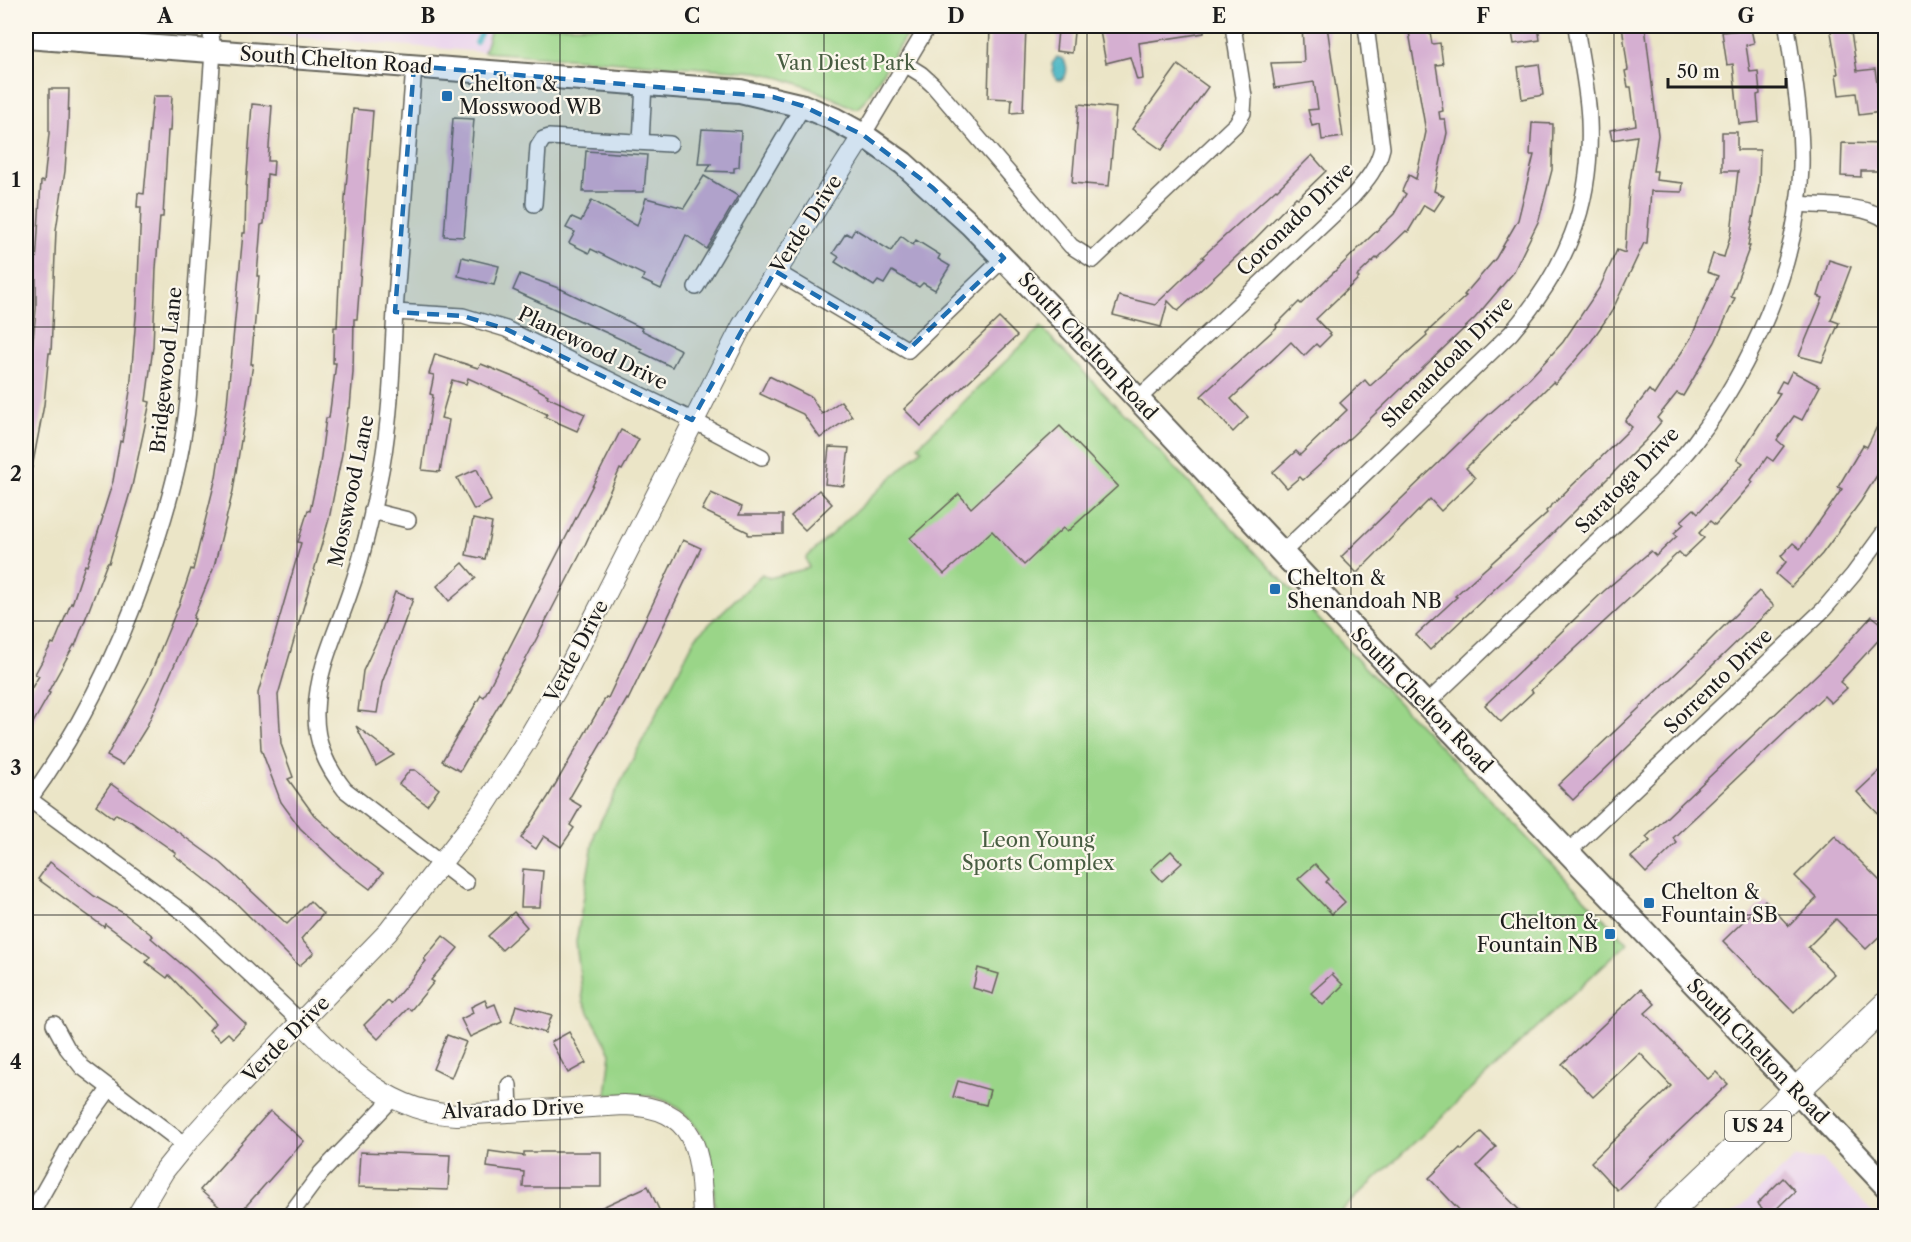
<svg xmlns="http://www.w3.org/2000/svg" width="1911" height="1242" font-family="'Libre Caslon Text',serif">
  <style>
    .built { fill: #e9d2ed }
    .green { fill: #9ad588; stroke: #5b7852; stroke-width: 1.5 }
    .water { fill: #49b6c4; stroke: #326970; stroke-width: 1.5 }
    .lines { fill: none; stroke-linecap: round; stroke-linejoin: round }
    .stream { stroke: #49b6c4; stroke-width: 4.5 }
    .building { fill: #d5afd1 }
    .minor-casing { stroke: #646258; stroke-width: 18 }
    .tertiary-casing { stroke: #646258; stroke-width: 22 }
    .secondary-casing { stroke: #646258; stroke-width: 26 }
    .trunk-casing { stroke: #646258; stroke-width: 28 }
    .minor { stroke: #fff; stroke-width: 15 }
    .tertiary { stroke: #fff; stroke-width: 20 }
    .secondary { stroke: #fff; stroke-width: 22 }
    .trunk { stroke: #fff; stroke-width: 26 }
    .marked { fill: #1f6fb2; fill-opacity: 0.2; stroke: #1f6fb2; stroke-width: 4.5; stroke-dasharray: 12 8; stroke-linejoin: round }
    .grid { fill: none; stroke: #1c1c1c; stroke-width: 1.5; stroke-opacity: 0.55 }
    .poi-dot { fill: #1f6fb2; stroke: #fbf7ec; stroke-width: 2 }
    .labels { text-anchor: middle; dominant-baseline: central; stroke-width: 4.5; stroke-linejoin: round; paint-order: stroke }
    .shield { fill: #fbf7ec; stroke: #5f5e5a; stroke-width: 1.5 }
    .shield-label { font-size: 18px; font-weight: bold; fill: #1c1c1c }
    .street-label { font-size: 20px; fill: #1c1c1c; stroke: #fbf7ec }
    .park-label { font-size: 20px; fill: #485d42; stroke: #fbf7ec }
    .poi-label { font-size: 20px; fill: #1c1c1c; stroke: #fbf7ec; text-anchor: start }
    .neatline { fill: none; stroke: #1c1c1c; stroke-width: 2 }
    .grid-label { font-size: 20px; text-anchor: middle; font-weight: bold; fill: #1c1c1c }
  </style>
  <rect width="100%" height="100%" fill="#fbf7ec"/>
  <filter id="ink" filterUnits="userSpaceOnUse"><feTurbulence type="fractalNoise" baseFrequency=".0167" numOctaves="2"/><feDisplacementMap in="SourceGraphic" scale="12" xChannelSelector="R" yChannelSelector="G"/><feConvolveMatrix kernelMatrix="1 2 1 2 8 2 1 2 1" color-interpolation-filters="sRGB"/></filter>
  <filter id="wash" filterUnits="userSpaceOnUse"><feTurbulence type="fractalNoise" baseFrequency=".008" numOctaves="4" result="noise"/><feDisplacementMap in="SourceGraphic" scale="24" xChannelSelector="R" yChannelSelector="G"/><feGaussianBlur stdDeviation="1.35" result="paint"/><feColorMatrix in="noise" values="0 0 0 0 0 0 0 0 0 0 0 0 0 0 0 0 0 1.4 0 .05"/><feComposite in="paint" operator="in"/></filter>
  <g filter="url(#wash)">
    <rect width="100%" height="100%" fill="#ebe5c7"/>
    <g class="built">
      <path d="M157 26H492L484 52Z"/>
      <path d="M1795 1158 1823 1160 1876 1216H1730Z"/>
    </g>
    <g class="green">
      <path d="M492 26H912L863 104 858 108H853C821 91 793 80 758 72L484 52Z"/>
      <path d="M1041 327 1627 943 1336 1216H715C714 1197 714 1176 710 1156 708 1145 703 1136 696 1127 672 1094 644 1092 606 1095L611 1053 583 1001 576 942 595 832 696 637 762 574 769 578 809 568 806 558 922 449 918 446Z"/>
    </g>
    <path class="water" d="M1057 57 1063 59C1068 65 1068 75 1062 80H1057L1054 76 1052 64Z"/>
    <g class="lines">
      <path class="stream" d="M476 43 485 26"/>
    </g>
    <g id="blocks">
      <g class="building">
        <path d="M990 26H1026L1023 112 1011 113 1012 99 988 98Z"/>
        <path d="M1099 26H1204V33L1139 43 1143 79 1137 80 1130 57 1106 63Z"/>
        <path d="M1302 26H1327L1343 137 1322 140 1320 124 1312 126 1308 110 1318 109 1314 82 1275 88 1271 63 1304 62Z"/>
        <path d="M1408 26H1429L1432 44 1440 43 1443 64 1436 65 1443 111 1439 112 1440 119H1445L1447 133 1434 191 1444 196 1434 211 1424 205 1408 232 1406 231 1377 259 1376 258 1357 276 1359 278 1316 319 1331 335 1319 347 1316 344 1304 356 1291 342 1231 399 1248 417 1233 432 1201 396 1277 327 1276 325 1299 302 1301 304 1394 214 1406 194 1402 191 1409 175 1416 179 1426 132Z"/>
        <path d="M1511 26H1538L1540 40 1514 44Z"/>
        <path d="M1622 26H1645L1658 135 1653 171H1657L1656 180 1683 183 1682 192 1651 191 1647 243H1644L1612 311 1590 343 1555 384 1553 382 1466 468 1475 478 1441 511 1430 499 1357 573 1341 557 1488 415 1530 378 1563 342 1600 287 1617 250 1625 253 1629 188 1637 136 1612 140 1610 130 1636 125 1631 87H1628L1625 71 1628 70Z"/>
        <path d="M1830 26H1850L1857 71 1875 69 1881 112 1859 115 1856 93 1839 95 1836 74H1838Z"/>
        <path d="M1751 29 1754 43 1746 45 1750 72 1758 71 1760 94 1757 95 1759 122 1739 124 1733 64 1727 65 1722 32Z"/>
        <path d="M1058 30 1074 32 1072 53 1056 51Z"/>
        <path d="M1539 64 1543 95 1522 99 1518 67Z"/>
        <path d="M1178 65 1208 87 1162 150 1132 129Z"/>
        <path d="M49 89H69L68 124 65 171 56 230 51 353H49L44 405 32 468H26V387L29 361H31L36 309V264L41 181 44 182 49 134Z"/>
        <path d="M153 96H172L170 131H168L163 217H160L156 268 153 347 146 401 150 402 132 486 109 563H107L75 646 74 645 48 692 50 693 26 735V697L39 676 35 674 52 643 54 644 71 603 72 604 85 565 87 566 103 517 102 516 113 481 120 441 122 442 130 391 137 304 141 207H137L138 193 144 194Z"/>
        <path d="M252 104 272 106 268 161H274L273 175 267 174 264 224 261 225 257 276H259L251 364H253L233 491 214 567 193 618 195 619 146 728 123 765 107 756 148 680 180 602 191 569 193 570 216 477 227 404 243 233H245L246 188Z"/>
        <path d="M1079 104 1116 108 1109 186 1072 183Z"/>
        <path d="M353 109 373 111 357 319H354L353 372 350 408H348L342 454 329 519 278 695 281 744 293 777 288 779 314 815 359 855 383 873 370 889 342 868 300 828 281 802 261 749 258 693 301 543 298 542 308 510 310 511 320 464 326 418H329L336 363H333L334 327H337L341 240H343L345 198Z"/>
        <path d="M453 118 474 119 464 237 444 236Z"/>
        <path d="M1532 123 1553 124 1552 170 1539 220 1513 273 1475 318 1352 436 1303 480 1300 477 1287 488 1273 472 1296 451 1300 455 1347 410 1340 403 1365 380 1370 386 1427 335 1426 333 1466 296 1464 295 1496 258 1518 220 1534 155H1530Z"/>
        <path d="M702 129 741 131 739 167 734 168V172L707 171 711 164H698Z"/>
        <path d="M1722 132H1737V150H1760L1759 186 1748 246H1750L1731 297 1735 298 1715 342 1683 396 1677 393 1657 418 1661 422 1646 440 1544 542 1430 650 1416 635 1457 597 1455 596 1547 513 1546 511 1632 427 1625 421 1649 390 1654 395 1691 338 1718 276 1707 272 1713 254 1724 257 1731 233 1738 171H1722Z"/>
        <path d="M1842 143 1886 144V171H1861V177L1841 176Z"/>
        <path d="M586 151 647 155 644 192H583Z"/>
        <path d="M1312 155 1326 171 1298 198 1296 197 1252 242 1178 311 1168 301 1161 327 1113 315 1119 296 1155 305 1204 258 1202 257 1276 189 1277 190Z"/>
        <path d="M704 176 738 196 707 249 686 235 661 289 642 280 644 275 591 249 589 253 569 243 575 232 566 228 572 217 581 221 592 200 637 226 646 198 684 208Z"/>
        <path d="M855 229 891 251 901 236 913 245 916 240 940 255 938 259 950 266 935 290 923 283 919 287 892 271 884 284 878 281 874 286 835 262 839 257 833 253 846 233 851 236Z"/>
        <path d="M462 257 499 266 494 285 458 276Z"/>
        <path d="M1829 260 1851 267 1831 320 1839 323 1822 362 1799 356 1823 298 1818 296Z"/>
        <path d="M520 274 561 289 642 328 641 330 681 350 672 367 641 352 642 349 513 290Z"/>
        <path d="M999 318 1017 336 921 426 904 409Z"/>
        <path d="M435 354 478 368 481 364 523 381 548 395 547 397 585 414 577 431 545 417 547 414 468 378 466 384 452 380 441 418 449 420 440 472 422 470 433 395 430 394 434 375 429 374Z"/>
        <path d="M1792 371 1820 386 1802 420 1794 416 1777 440 1784 446 1773 461 1767 457 1751 480 1753 482 1715 525 1710 521 1699 533 1704 538 1684 557 1679 552 1531 690 1533 692 1501 722 1485 705 1604 591 1651 551 1656 556 1677 536 1674 533 1684 524 1681 521 1694 509 1698 513 1743 463 1737 459 1780 393 1776 392 1782 381 1786 383Z"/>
        <path d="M769 376 811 397 822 414 841 401 852 416 820 438 803 414 760 394Z"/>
        <path d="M1886 408V461L1861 501 1822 554 1791 587 1776 574 1786 562 1781 556 1793 543 1800 549 1842 489 1838 487 1863 445 1867 447Z"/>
        <path d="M1060 426 1118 486 1067 532 1063 528 1024 565 992 531 944 574 910 538 959 494 971 508Z"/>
        <path d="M621 430 639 439 622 470 620 469 584 547 526 659 460 771 442 761 481 695 484 697Z"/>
        <path d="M829 447 849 448 844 486 825 484Z"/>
        <path d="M477 469 491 501 474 510 457 478Z"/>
        <path d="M819 490 832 504 805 530 791 516Z"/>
        <path d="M711 493 742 507 739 515H783V534L748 535V532L702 510Z"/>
        <path d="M473 519 492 523 485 559 466 555Z"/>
        <path d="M683 540 701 548 628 700 627 699 569 799 581 806 570 825 574 828 561 847 544 836 536 849 521 838 548 797 606 697 608 698Z"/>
        <path d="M463 563 476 578 449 601 437 586Z"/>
        <path d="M1759 591 1774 606 1573 800 1558 785 1690 660Z"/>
        <path d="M395 592 413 599 382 683 377 713 358 711 363 671 381 632Z"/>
        <path d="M1872 616 1886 627V632L1840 682 1847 688 1831 703 1824 696 1673 838 1677 843 1646 873 1631 857 1650 841 1646 837 1832 660Z"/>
        <path d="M356 726 394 755 376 766Z"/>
        <path d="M1886 765V822L1857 792Z"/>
        <path d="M410 770H415L439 789 427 805 399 784Z"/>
        <path d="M111 784 221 863 287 924 310 901 323 914 301 939 314 953 299 966 238 905 174 855 176 853 130 821 116 814 113 818 96 805Z"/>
        <path d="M1835 836 1886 887V930L1866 949 1836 919 1808 947 1834 974 1794 1013 1723 941 1765 900 1789 926 1817 898 1795 876Z"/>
        <path d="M1171 851 1182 863 1162 881 1151 869Z"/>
        <path d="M50 862 94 896 125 914 153 936 151 938 192 973 246 1024 233 1038 228 1033 220 1040 209 1030 215 1023 169 975 167 978 146 962 150 957 105 924 104 927 38 879Z"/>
        <path d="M1315 864 1329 879 1326 882 1345 902 1332 914 1298 879Z"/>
        <path d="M523 869 543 871 540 907H521Z"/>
        <path d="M514 912 527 927 502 950 488 936Z"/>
        <path d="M443 936 458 948 431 980 434 982 411 1010 408 1008 378 1039 364 1025 388 1001 391 1004 426 961 424 959Z"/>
        <path d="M978 968 999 974 993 994 973 988Z"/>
        <path d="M1332 974 1343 985 1323 1005 1311 993Z"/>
        <path d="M1641 989 1655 1004 1645 1013 1708 1079 1716 1072 1728 1084 1617 1190 1591 1162 1671 1086 1640 1053 1593 1097 1562 1064Z"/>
        <path d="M485 1000 488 1007 495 1004 502 1022 470 1037 461 1019 473 1013 471 1007Z"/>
        <path d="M516 1005 552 1015 545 1033 511 1022Z"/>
        <path d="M569 1032 586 1063 568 1073 551 1042Z"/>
        <path d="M447 1035 466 1042 451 1078 433 1069Z"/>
        <path d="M958 1081 990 1090 986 1105 953 1097Z"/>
        <path d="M270 1111 304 1141 237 1216H230L200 1190Z"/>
        <path d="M1481 1132 1496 1147 1477 1166 1525 1216H1465L1429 1178 1460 1148 1462 1150Z"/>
        <path d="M489 1151 524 1156V1152H601V1187H523L524 1172 487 1167Z"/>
        <path d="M360 1152 450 1155 448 1190 358 1187Z"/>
        <path d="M1783 1178 1795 1191 1769 1216 1757 1204Z"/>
        <path d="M648 1186 662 1216H583Z"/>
      </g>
    </g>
  </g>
  <g filter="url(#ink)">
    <use href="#blocks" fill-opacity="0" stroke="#646258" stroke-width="1.5"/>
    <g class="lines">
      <g class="minor-casing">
        <g id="minor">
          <path d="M905 64 921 74 933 85 1071 246 1093 260 1236 124 1243 113 1244 97 1233 26"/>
          <path d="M414 66C408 148 401 230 395 311 392 363 391 414 382 465 374 507 365 549 351 589 338 629 317 668 316 711 315 742 326 766 345 790L466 883"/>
          <path d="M863 135 928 26"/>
          <path d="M641 142 644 84"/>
          <path d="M534 204 538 147 543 139 549 137 670 144"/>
          <path d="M1797 204C1823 206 1865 204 1886 220"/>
          <path d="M775 271 908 350 1004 258"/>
          <path d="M696 287 803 106"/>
          <path d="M395 312 463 316 506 329 692 420 762 457"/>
          <path d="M1138 399 1352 197C1366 181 1377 169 1382 148L1366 26"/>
          <path d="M372 511 408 520"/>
          <path d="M1283 552 1511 333C1566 268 1593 207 1589 120 1588 89 1580 57 1576 26"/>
          <path d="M1426 704 1661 481C1672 468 1684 456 1694 443 1752 367 1799 263 1801 166 1802 119 1793 72 1787 26"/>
          <path d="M29 799 188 916 302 1023"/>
          <path d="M26 804C85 724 127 634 157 539 169 502 180 463 185 424 188 407 189 391 190 374L213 51 210 26"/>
          <path d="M1568 852 1823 610 1853 575 1886 530"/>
          <path d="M54 1024 67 1048 82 1067 185 1145"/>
          <path d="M509 1085 510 1111"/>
          <path d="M30 1216 74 1138 110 1088"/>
          <path d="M289 1216 321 1173 392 1099"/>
        </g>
      </g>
      <g class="tertiary-casing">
        <g id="tertiary">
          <path d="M302 1023C346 1067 390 1113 457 1115L624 1105C701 1107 700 1155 703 1216"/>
          <path d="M137 1216 164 1171 185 1145 231 1094 388 932 480 813 527 740 566 673 742 326 863 135"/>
        </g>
      </g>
      <g class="secondary-casing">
        <path id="secondary" d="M26 37 740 91 803 106 834 119 863 135 903 163 971 225 1087 345 1354 629 1796 1090 1886 1186"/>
      </g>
      <g class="trunk-casing">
        <path id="trunk" d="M1665 1216 1886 1005"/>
      </g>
      <use href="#minor" class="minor"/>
      <use href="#tertiary" class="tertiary"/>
      <use href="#secondary" class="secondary"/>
      <use href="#trunk" class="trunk"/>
    </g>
  </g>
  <path class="marked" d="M414 66 773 97 803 106 863 135 933 188 1004 258 908 350 775 271 692 420 506 329 463 316 395 312Z"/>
  <path class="grid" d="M297 26V1216M560 26V1216M824 26V1216M1087 26V1216M1351 26V1216M1614 26V1216M26 327H1886M26 621H1886M26 915H1886"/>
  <g class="poi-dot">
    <rect x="441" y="90" width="12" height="12" rx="3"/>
    <rect x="1269" y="583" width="12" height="12" rx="3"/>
    <rect x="1643" y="897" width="12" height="12" rx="3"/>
    <rect x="1604" y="928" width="12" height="12" rx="3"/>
  </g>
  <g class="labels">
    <rect class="shield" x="1725" y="1111" width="66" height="30" rx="4.5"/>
    <g class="shield-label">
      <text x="1758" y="1126">US 24</text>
    </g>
    <g class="street-label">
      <text transform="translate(336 60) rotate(4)">South Chelton Road</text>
      <text transform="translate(1295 219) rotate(-44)">Coronado Drive</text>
      <text transform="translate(806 224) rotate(-57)">Verde Drive</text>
      <text transform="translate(1088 346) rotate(47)">South Chelton Road</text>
      <text transform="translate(593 348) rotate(26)">Planewood Drive</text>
      <text transform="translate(1447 362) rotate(-45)">Shenandoah Drive</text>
      <text transform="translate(166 370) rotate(-84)">Bridgewood Lane</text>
      <text transform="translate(1627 480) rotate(-46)">Saratoga Drive</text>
      <text transform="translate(351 491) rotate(-78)">Mosswood Lane</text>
      <text transform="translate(576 651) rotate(-62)">Verde Drive</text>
      <text transform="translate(1718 681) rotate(-44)">Sorrento Drive</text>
      <text transform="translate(1422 700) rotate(46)">South Chelton Road</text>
      <text transform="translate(286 1039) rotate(-45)">Verde Drive</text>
      <text transform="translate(1758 1051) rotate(46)">South Chelton Road</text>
      <text transform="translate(513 1109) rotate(-2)">Alvarado Drive</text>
    </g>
    <g class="park-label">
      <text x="846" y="63">Van Diest Park</text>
      <text x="1038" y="840">Leon Young<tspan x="1038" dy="23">Sports Complex</tspan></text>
    </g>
    <g class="poi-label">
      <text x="459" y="84">Chelton &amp;<tspan x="459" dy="23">Mosswood WB</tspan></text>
      <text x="1287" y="578">Chelton &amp;<tspan x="1287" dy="23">Shenandoah NB</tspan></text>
      <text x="1661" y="892">Chelton &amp;<tspan x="1661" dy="23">Fountain SB</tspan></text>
      <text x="1598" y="922" text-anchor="end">Chelton &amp;<tspan x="1598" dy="23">Fountain NB</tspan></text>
    </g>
  </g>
  <rect width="1911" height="1242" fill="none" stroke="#fbf7ec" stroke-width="66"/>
  <path d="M1668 78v9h118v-9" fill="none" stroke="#1c1c1c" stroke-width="3"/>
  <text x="1677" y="78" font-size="18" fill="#1c1c1c" stroke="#fbf7ec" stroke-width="4.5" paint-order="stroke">50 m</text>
  <rect x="33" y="33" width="1845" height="1176" class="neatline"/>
  <g class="grid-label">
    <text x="165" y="23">A</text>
    <text x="428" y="23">B</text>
    <text x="692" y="23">C</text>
    <text x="956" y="23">D</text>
    <text x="1219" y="23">E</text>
    <text x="1483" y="23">F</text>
    <text x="1746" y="23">G</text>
    <text x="16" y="187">1</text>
    <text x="16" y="481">2</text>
    <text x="16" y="775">3</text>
    <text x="16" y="1069">4</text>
  </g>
</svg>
